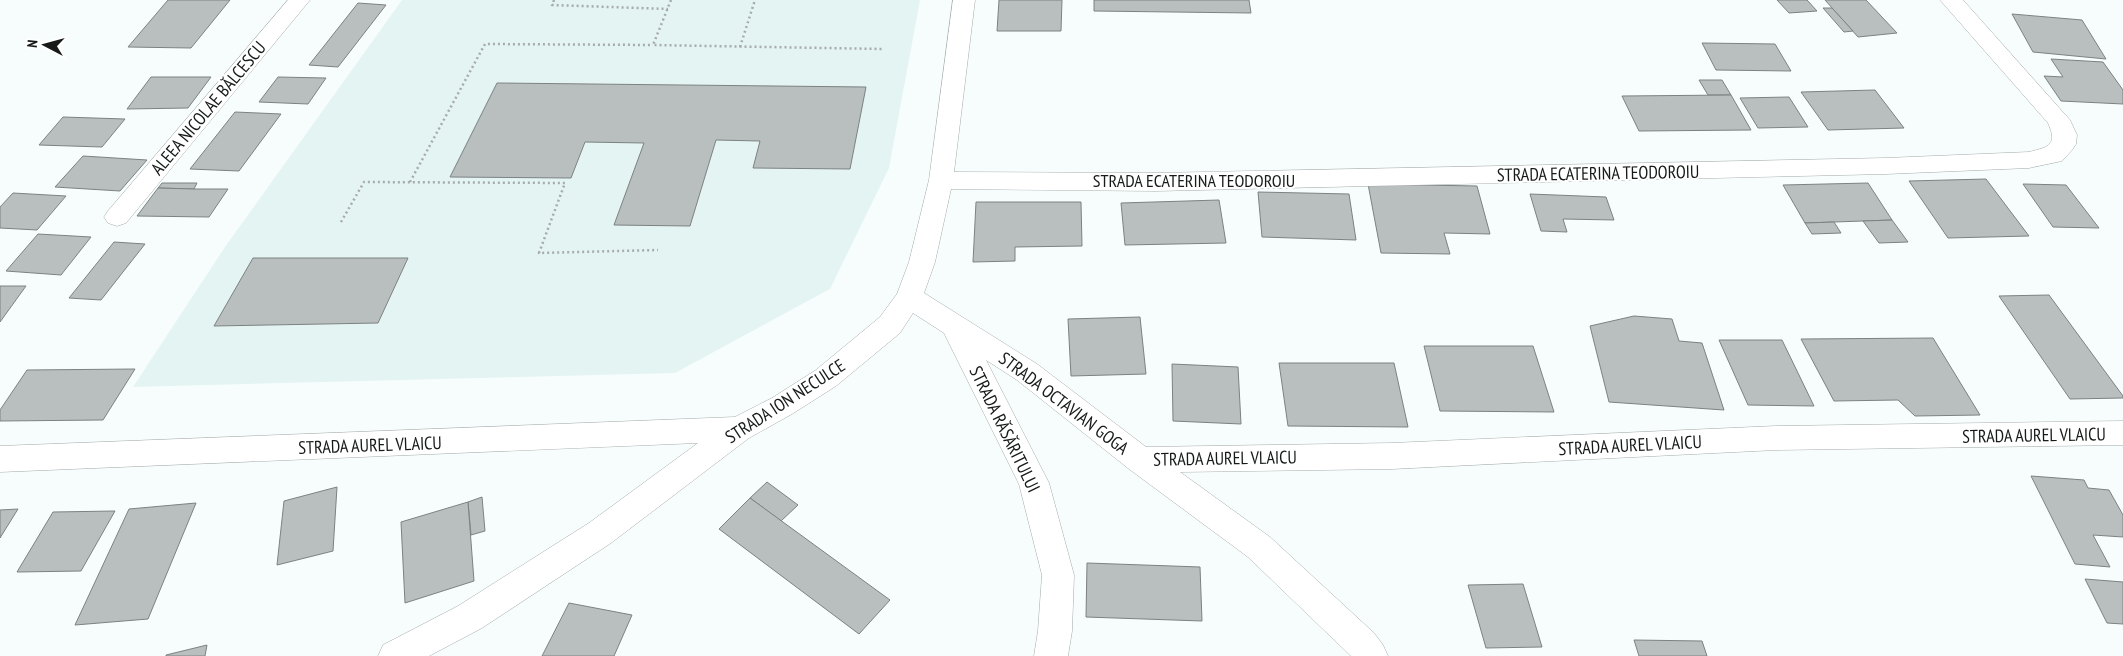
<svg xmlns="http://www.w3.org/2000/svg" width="2123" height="656" font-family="'PT Sans Narrow',sans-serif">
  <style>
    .built { fill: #e4f4f3 }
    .building { fill: #b9bfbf; stroke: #7c8281 }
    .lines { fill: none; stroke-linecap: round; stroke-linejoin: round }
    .street-casing { stroke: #a4abaa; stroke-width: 1 }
    .path { stroke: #a6abab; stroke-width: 2.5; stroke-dasharray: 2 3; stroke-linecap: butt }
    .street { fill: #fff; fill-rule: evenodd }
    .labels { text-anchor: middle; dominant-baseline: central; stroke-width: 4; stroke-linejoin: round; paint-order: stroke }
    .street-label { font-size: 18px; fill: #181a1a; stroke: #fff }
  </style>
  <rect width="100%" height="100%" fill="#f7fdfd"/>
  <path class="built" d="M402 0H920L889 168 830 289 675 373 133 387 225 247Z"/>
  <g class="building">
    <path d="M168 0H230L191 48 128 47Z"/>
    <path d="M999 0H1062L1061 31H997Z"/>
    <path d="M1094 0H1249L1251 13 1094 11Z"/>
    <path d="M1777 0H1807L1817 11 1789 13Z"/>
    <path d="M1825 0H1866L1897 33 1858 37Z"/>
    <path d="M358 3 386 5 338 67 309 65Z"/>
    <path d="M1823 8H1832L1853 31 1844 32Z"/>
    <path d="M2012 14 2082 20 2106 59 2033 52Z"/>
    <path d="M1702 43 1775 44 1791 71 1716 70Z"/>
    <path d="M2051 59 2103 62 2123 90V104L2061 101 2044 76 2063 77Z"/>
    <path d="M151 77H211L188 108 127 109Z"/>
    <path d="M278 77 326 78 308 104 259 102Z"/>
    <path d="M1699 80H1722L1731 95H1708Z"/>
    <path d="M497 83 866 87 850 169 753 168 760 141 716 140 690 226 614 225 644 143 585 142 571 178 450 177Z"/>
    <path d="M1875 90 1904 128 1828 130 1801 92Z"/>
    <path d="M1731 95 1751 130 1639 131 1622 96Z"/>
    <path d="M1789 97 1808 127 1758 128 1740 98Z"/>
    <path d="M235 112 281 114 239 171 190 169Z"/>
    <path d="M63 117 125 119 102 147 39 145Z"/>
    <path d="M83 156 147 160 120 191 55 187Z"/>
    <path d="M1986 179 2029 236 1948 238 1909 181Z"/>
    <path d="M162 183H197L194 189 158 188Z"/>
    <path d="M1868 183 1892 220 1805 223 1783 185Z"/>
    <path d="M1368 184 1477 186 1490 234 1444 233 1450 254 1381 253Z"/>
    <path d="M2023 184 2066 185 2099 228 2053 227Z"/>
    <path d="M158 188 194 189H228L209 217 137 216Z"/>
    <path d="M1258 192 1349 194 1356 240 1262 237Z"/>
    <path d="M13 193 66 196 37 230 0 228V207Z"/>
    <path d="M1530 194 1606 197 1614 220 1563 219 1567 232 1541 231Z"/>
    <path d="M1219 200 1226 243 1125 245 1121 203Z"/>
    <path d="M976 202H1081L1082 246 1015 247V261L973 262Z"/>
    <path d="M1892 220 1908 242 1879 243 1863 221Z"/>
    <path d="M1834 222 1841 233 1812 234 1805 223Z"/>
    <path d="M38 234 91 237 61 275 6 271Z"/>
    <path d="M114 242 145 244 101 300 69 298Z"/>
    <path d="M253 258H408L378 323 214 326Z"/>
    <path d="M0 286H26L0 322Z"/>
    <path d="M2049 295 2123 396V398L2070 399 1999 296Z"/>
    <path d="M1634 316 1672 319 1679 341 1702 343 1724 410 1609 402 1590 326Z"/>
    <path d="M1140 317 1146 374 1071 376 1068 319Z"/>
    <path d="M1933 338 1980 415 1915 416 1898 400 1834 401 1801 339Z"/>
    <path d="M1719 340H1782L1814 406 1748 405Z"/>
    <path d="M1424 346H1533L1554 412 1440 411Z"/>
    <path d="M1279 363H1394L1408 427 1288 426Z"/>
    <path d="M1172 364 1238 367 1241 424 1173 421Z"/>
    <path d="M135 369 103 420 0 421V410L27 370Z"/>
    <path d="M2031 476 2084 480 2088 488 2109 490 2123 515V537L2093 535 2110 567 2075 564Z"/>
    <path d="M767 482 798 505 781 521 750 498Z"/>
    <path d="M337 487 333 551 277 565 284 501Z"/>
    <path d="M482 497 485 531 471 535 468 502Z"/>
    <path d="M750 498 890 600 859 634 719 529Z"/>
    <path d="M468 502 474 581 405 603 401 522Z"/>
    <path d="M196 503 148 619 75 625 129 509Z"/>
    <path d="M18 509 0 538V510Z"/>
    <path d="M115 511 81 571 17 572 53 512Z"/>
    <path d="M1087 563 1200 567 1202 621 1086 617Z"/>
    <path d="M2085 579 2123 582V624L2107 623Z"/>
    <path d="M1523 584 1542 647 1486 648 1468 585Z"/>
    <path d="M569 603 632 615 614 656H542Z"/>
    <path d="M1634 640 1702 641 1707 656H1639Z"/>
    <path d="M207 645 205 656H166V655Z"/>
  </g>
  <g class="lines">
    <g class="street-casing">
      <g id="street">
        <path d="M288 0H310L126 223 117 226 108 223 104 217 108 211Z"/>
        <path d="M953 0H975L954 172 1156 173 1886 158 2029 152C2049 147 2058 145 2048 123L1940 0H1963L2070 120 2077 135 2076 144 2072 150 2062 161 2029 168 1886 174 1156 191 951 189 935 262 924 293 1037 364 1146 447 1392 443 1776 426 2123 421V445L1776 450 1392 469 1180 472 1270 537 1374 633 1383 645 1388 656H1351L1248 557 1129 469 1017 380 986 360 1049 483 1074 575 1072 631 1068 656H1034L1038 631 1042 575 1019 484 944 333 913 313 900 333 836 386 792 414 749 438 611 543 482 628 429 656H378L383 645 458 606 589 523 698 443 0 472V446L735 417 772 398 816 370 880 317 897 294 909 262 929 180Z"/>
      </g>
    </g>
    <g class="path">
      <path d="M554 0 552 5 668 9"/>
      <path d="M671 0 653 45 882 49"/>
      <path d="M740 47 755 0"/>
      <path d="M410 182 485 44 653 45"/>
      <path d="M341 222 364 182 565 183 539 253 658 250"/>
    </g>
    <use href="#street" class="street"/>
  </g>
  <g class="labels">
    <g class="street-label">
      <text transform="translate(208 108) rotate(-50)">ALEEA NICOLAE BĂLCESCU</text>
      <text transform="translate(1598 173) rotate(-1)">STRADA ECATERINA TEODOROIU</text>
      <text x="1194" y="180">STRADA ECATERINA TEODOROIU</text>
      <text transform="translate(785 401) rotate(-33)">STRADA ION NECULCE</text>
      <text transform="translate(1064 403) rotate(37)">STRADA OCTAVIAN GOGA</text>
      <text transform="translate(1005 429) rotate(64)">STRADA RĂSĂRITULUI</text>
      <text transform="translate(2034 435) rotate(-1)">STRADA AUREL VLAICU</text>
      <text transform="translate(370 445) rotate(-2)">STRADA AUREL VLAICU</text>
      <text transform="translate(1630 445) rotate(-3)">STRADA AUREL VLAICU</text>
      <text transform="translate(1225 458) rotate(-1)">STRADA AUREL VLAICU</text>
    </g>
  </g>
  <g transform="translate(45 45) rotate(276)" stroke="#ffffff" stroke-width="4" paint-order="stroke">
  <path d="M0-4L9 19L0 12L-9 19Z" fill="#181a1a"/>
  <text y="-8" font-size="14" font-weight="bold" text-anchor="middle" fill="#181a1a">N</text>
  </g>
</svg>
